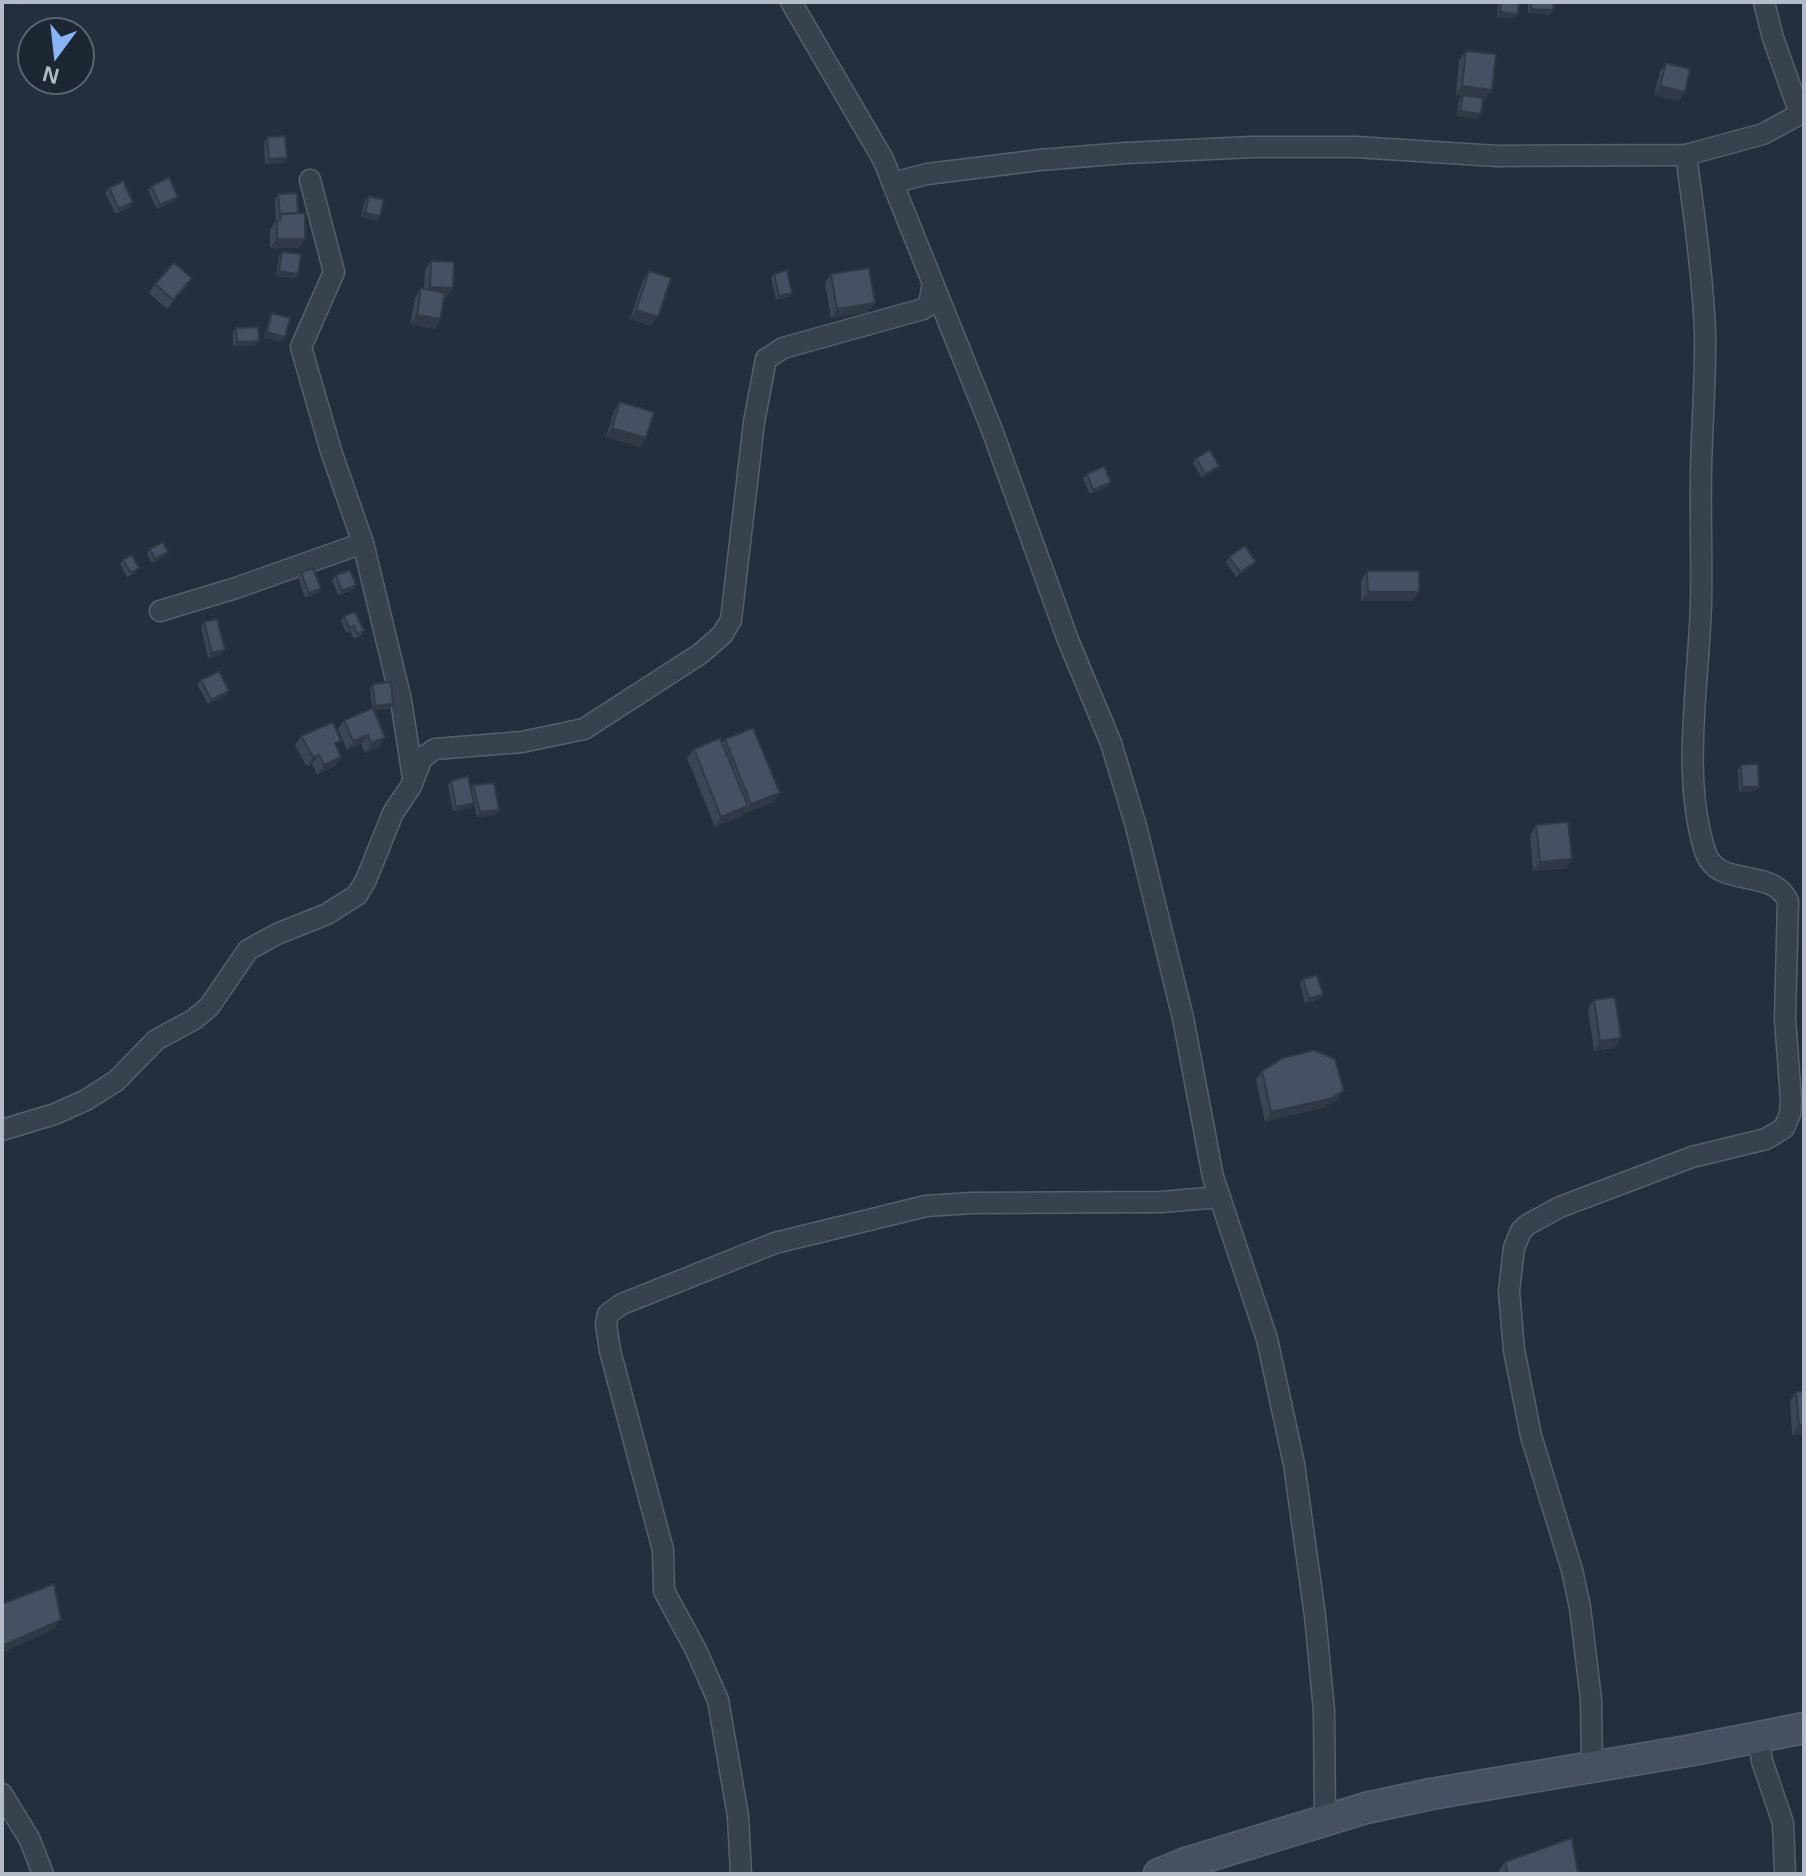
<svg xmlns="http://www.w3.org/2000/svg" width="1806" height="1876" font-family="Arial,sans-serif">
  <style>
    .lines { fill: none; stroke-linecap: round; stroke-linejoin: round }
    .street-casing { stroke: #565f6c; stroke-width: 23 }
    .secondary-casing { stroke: #565f6c; stroke-width: 33 }
    .street { stroke: #38414e; stroke-width: 20 }
    .secondary { stroke: #465061; stroke-width: 30 }
    .wall { fill: #3b4654 }
    .shaded-wall { fill: #303945 }
    .building { fill: #455162; stroke: #303945; stroke-width: 2 }
  </style>
  <rect width="100%" height="100%" fill="#242f3e"/>
  <g class="lines">
    <g class="street-casing">
      <g id="street">
        <path d="M791 2 883 159 992 430 1068 640 1111 743 1136 826 1183 1018 1213 1177 1267 1339 1294 1464 1315 1616 1324 1710 1325 1821"/>
        <path d="M310 180 334 272 301 347 331 451 363 543 401 700 413 778"/>
        <path d="M893 183 927 174 1040 160 1126 153 1252 147H1356L1497 156 1686 155 1763 134 1800 114 1773 38 1764 2"/>
        <path d="M160 611 236 588 363 543"/>
        <path d="M2 1130 55 1114 86 1100 116 1081 156 1040 193 1020 209 1007 248 950 277 934 327 914 357 895 366 880 393 813 411 786 422 758 435 749 522 742 584 729 700 654 722 635 731 620 754 422 766 359 783 348 923 309 929 305 932 288"/>
        <path d="M1759 1737 1762 1761 1783 1823 1785 1874"/>
        <path d="M1592 1767 1591 1700 1580 1607 1572 1570 1531 1436 1514 1350 1509 1291 1514 1248 1521 1231 1527 1225 1560 1207 1692 1157 1766 1139 1784 1128 1790 1114 1791 1100 1785 1019 1788 901C1772 866 1717 890 1705 851 1681 776 1699 682 1701 603 1702 559 1700 514 1701 470 1702 423 1706 376 1705 330 1702 271 1694 213 1686 155"/>
        <path d="M2 1794 30 1840 43 1874"/>
        <path d="M741 1874 738 1816 718 1700 696 1650 664 1591 663 1550 610 1351 606 1324 608 1314 622 1304 775 1243 926 1206 972 1203 1161 1202 1220 1197"/>
      </g>
    </g>
    <g class="secondary-casing">
      <path id="secondary" d="M1159 1874 1186 1863 1366 1808 1431 1794 1687 1751 1804 1728"/>
    </g>
    <use href="#street" class="street"/>
    <use href="#secondary" class="secondary"/>
  </g>
  <g class="wall">
    <path d="M1498 2H1519L1518 14 1514 18 1497 17Z"/>
    <path d="M1528 2H1554L1550 15 1528 13Z"/>
    <path d="M1466 51 1486 99H1483L1481 114 1477 119 1457 116 1459 100 1462 96 1456 95 1459 60Z"/>
    <path d="M1666 63 1685 92 1678 101 1654 95 1660 72Z"/>
    <path d="M267 137 284 163 265 164 264 142Z"/>
    <path d="M151 186 178 197 175 201 157 209 148 190Z"/>
    <path d="M109 188 133 202 130 207 116 214 105 193Z"/>
    <path d="M278 194 299 248H270V230L276 220 275 199Z"/>
    <path d="M369 196 380 216 377 221 361 217 365 201Z"/>
    <path d="M282 252 295 278 276 276 279 256Z"/>
    <path d="M431 261 453 288 446 298 444 297 440 319 434 329 410 324 415 298 421 288 424 289 425 270Z"/>
    <path d="M649 271 651 326 630 319 643 280Z"/>
    <path d="M774 274 792 293 789 297 776 300 771 278Z"/>
    <path d="M831 274 868 312 831 318 825 283Z"/>
    <path d="M155 284 185 288 167 309 149 293Z"/>
    <path d="M272 313 285 337 281 342 264 337 269 318Z"/>
    <path d="M236 328 255 346H233V332Z"/>
    <path d="M620 402 646 438 640 447 606 437 614 411Z"/>
    <path d="M1196 458 1219 466 1215 470 1202 478 1193 463Z"/>
    <path d="M1087 474 1108 487 1090 494 1083 478Z"/>
    <path d="M150 549 165 556 152 563 147 554Z"/>
    <path d="M1229 557 1256 562 1252 566 1236 577 1226 562Z"/>
    <path d="M123 560 136 573 127 577 120 564Z"/>
    <path d="M1367 571 1413 601H1361V581Z"/>
    <path d="M301 572 318 593 305 598 298 577Z"/>
    <path d="M336 575 353 590 338 595 332 580Z"/>
    <path d="M344 616 364 631 360 636 354 639 350 631 346 633 341 621Z"/>
    <path d="M204 622 225 650 221 655 208 658 201 627Z"/>
    <path d="M201 680 226 696 208 704 197 684Z"/>
    <path d="M373 684 390 709 374 710 379 747 365 753 361 744 347 750 338 729 344 720 372 709 370 688Z"/>
    <path d="M301 736 336 747 341 757 335 766 317 775 312 764 307 766 295 746Z"/>
    <path d="M725 739 780 793 773 802 745 813 744 812 742 816 715 827 687 758 694 749 722 743Z"/>
    <path d="M1741 765 1759 787 1756 791 1739 792 1738 770Z"/>
    <path d="M451 781 471 789 473 785 496 815 477 817 474 804 471 808 453 811 448 786Z"/>
    <path d="M1536 825 1572 859 1566 868 1533 871 1530 835Z"/>
    <path d="M1303 979 1323 994 1320 999 1305 1003 1300 984Z"/>
    <path d="M1594 1000 1621 1038 1614 1048 1594 1051 1588 1009Z"/>
    <path d="M1262 1071 1344 1091 1337 1100 1322 1108 1265 1122 1256 1080Z"/>
    <path d="M1796 1392 1804 1434 1792 1435 1790 1401Z"/>
    <path d="M1505 1862 1578 1874H1499L1498 1872Z"/>
  </g>
  <g class="shaded-wall">
    <path d="M20 2H31L17 6Z"/>
    <path d="M1792 2H1804V6L1791 3Z"/>
    <path d="M1531 9 1553 10 1550 15 1528 13Z"/>
    <path d="M1500 12 1518 14 1514 18 1497 17Z"/>
    <path d="M1462 86 1492 90 1486 99 1456 95Z"/>
    <path d="M1660 86 1685 92 1678 101 1654 95Z"/>
    <path d="M1460 111 1481 114 1477 119 1457 116Z"/>
    <path d="M287 158 284 163 265 164 269 159Z"/>
    <path d="M178 197 175 201 157 209 160 205Z"/>
    <path d="M133 202 130 207 116 214 119 209Z"/>
    <path d="M365 213 380 216 377 221 361 217Z"/>
    <path d="M277 239H305L299 248H270Z"/>
    <path d="M279 271 298 274 295 278 276 276Z"/>
    <path d="M192 278 185 288 167 309 173 300Z"/>
    <path d="M430 287 453 288 446 298 423 296Z"/>
    <path d="M792 293 789 297 776 300 779 296Z"/>
    <path d="M875 303 868 312 831 318 837 309Z"/>
    <path d="M636 310 658 317 651 326 630 319Z"/>
    <path d="M417 315 440 319 434 329 410 324Z"/>
    <path d="M267 332 285 337 281 342 264 337Z"/>
    <path d="M259 341 255 346H233L237 342Z"/>
    <path d="M612 428 646 438 640 447 606 437Z"/>
    <path d="M1219 466 1215 470 1202 478 1205 474Z"/>
    <path d="M1111 482 1108 487 1090 494 1093 490Z"/>
    <path d="M168 552 165 556 152 563 155 559Z"/>
    <path d="M1256 562 1252 566 1236 577 1240 572Z"/>
    <path d="M356 585 353 590 338 595 342 591Z"/>
    <path d="M321 589 318 593 305 598 309 593Z"/>
    <path d="M1368 592H1419L1413 601H1361Z"/>
    <path d="M225 650 221 655 208 658 212 653Z"/>
    <path d="M229 691 226 696 208 704 211 700Z"/>
    <path d="M393 704 390 709 372 711 375 706Z"/>
    <path d="M368 735 361 744 347 750 353 741Z"/>
    <path d="M385 738 379 747 365 753 371 743Z"/>
    <path d="M319 755 312 764 307 766 313 757Z"/>
    <path d="M341 757 335 766 317 775 324 765Z"/>
    <path d="M1742 787H1759L1756 791 1739 792Z"/>
    <path d="M780 793 773 802 745 813 751 804Z"/>
    <path d="M474 803 471 808 453 811 456 807Z"/>
    <path d="M748 806 742 816 715 827 721 817Z"/>
    <path d="M499 810 496 815 477 817 480 812Z"/>
    <path d="M1572 859 1566 868 1533 871 1540 862Z"/>
    <path d="M1323 994 1320 999 1305 1003 1309 999Z"/>
    <path d="M1621 1038 1614 1048 1594 1051 1600 1041Z"/>
    <path d="M1344 1091 1337 1100 1322 1108 1265 1122 1271 1112Z"/>
    <path d="M1799 1425H1804V1434L1792 1435Z"/>
    <path d="M61 1620 54 1629 2 1653V1646Z"/>
  </g>
  <g class="building">
    <path d="M1501 2H1519L1518 14 1500 12Z"/>
    <path d="M1531 2H1554L1553 10 1531 9Z"/>
    <path d="M1466 51 1496 54 1492 90 1462 86Z"/>
    <path d="M1666 63 1690 69 1685 92 1660 86Z"/>
    <path d="M1463 95 1483 98 1481 114 1460 111Z"/>
    <path d="M285 136 287 158 269 159 267 137Z"/>
    <path d="M169 177 178 197 160 205 151 186Z"/>
    <path d="M123 181 133 202 119 209 109 188Z"/>
    <path d="M297 193 298 213 281 214 280 215 278 194Z"/>
    <path d="M369 196 384 200 380 216 365 213Z"/>
    <path d="M305 213V239H277V221H280L281 214Z"/>
    <path d="M282 252 301 254 298 274 279 271Z"/>
    <path d="M431 261 454 262 453 288 430 287Z"/>
    <path d="M174 263 192 278 173 300 155 284Z"/>
    <path d="M869 268 875 303 837 309 831 274Z"/>
    <path d="M787 270 792 293 779 296 774 274Z"/>
    <path d="M649 271 671 278 658 317 636 310Z"/>
    <path d="M421 288 445 293 440 319 417 315Z"/>
    <path d="M272 313 290 318 285 337 267 332Z"/>
    <path d="M258 327 259 341 237 342 236 328Z"/>
    <path d="M620 402 654 412 646 438 612 428Z"/>
    <path d="M1210 450 1219 466 1205 474 1196 458Z"/>
    <path d="M1104 466 1111 482 1093 490 1087 474Z"/>
    <path d="M163 542 168 552 155 559 150 549Z"/>
    <path d="M1245 546 1256 562 1240 572 1229 557Z"/>
    <path d="M132 555 139 568 131 573 123 560Z"/>
    <path d="M313 568 321 589 309 593 301 572Z"/>
    <path d="M350 570 356 585 342 591 336 575Z"/>
    <path d="M1367 571H1419V592H1368Z"/>
    <path d="M355 612 364 631 357 634 354 626 349 628 344 616Z"/>
    <path d="M217 619 225 650 212 653 204 622Z"/>
    <path d="M219 671 229 691 211 700 201 680Z"/>
    <path d="M391 682 393 704 375 706 373 684Z"/>
    <path d="M373 708 385 738 371 743 368 735 353 741 344 720Z"/>
    <path d="M333 722 341 741 335 743 341 757 324 765 319 755 313 757 301 736Z"/>
    <path d="M753 728 780 793 751 804 725 739Z"/>
    <path d="M720 738 748 806 721 817 694 749Z"/>
    <path d="M1758 764 1759 787H1742L1741 765Z"/>
    <path d="M468 776 474 803 456 807 451 781Z"/>
    <path d="M494 783 499 810 480 812 473 785Z"/>
    <path d="M1568 822 1572 859 1540 862 1536 825Z"/>
    <path d="M1317 975 1323 994 1309 999 1303 979Z"/>
    <path d="M1615 997 1621 1038 1600 1041 1594 1000Z"/>
    <path d="M1314 1050 1335 1059 1344 1091 1329 1099 1271 1112 1262 1071 1283 1058Z"/>
    <path d="M1804 1391V1425H1799L1796 1392Z"/>
    <path d="M54 1584 61 1620 2 1646V1604Z"/>
    <path d="M1572 1838 1578 1874H1508L1505 1862Z"/>
  </g>
  <rect width="1806" height="1876" fill="none" stroke="#b4bcc9" stroke-width="8"/>
  <g transform="translate(56 56) rotate(195)"><circle r="38" fill="#1d2633" stroke="#59626f" stroke-width="2"/>
  <path d="M0-6L14 30L0 20L-14 30Z" fill="#8ab4f8"/>
  <text y="-12" font-size="22" font-weight="bold" text-anchor="middle" fill="#b4bcc9">N</text>
  </g>
</svg>
